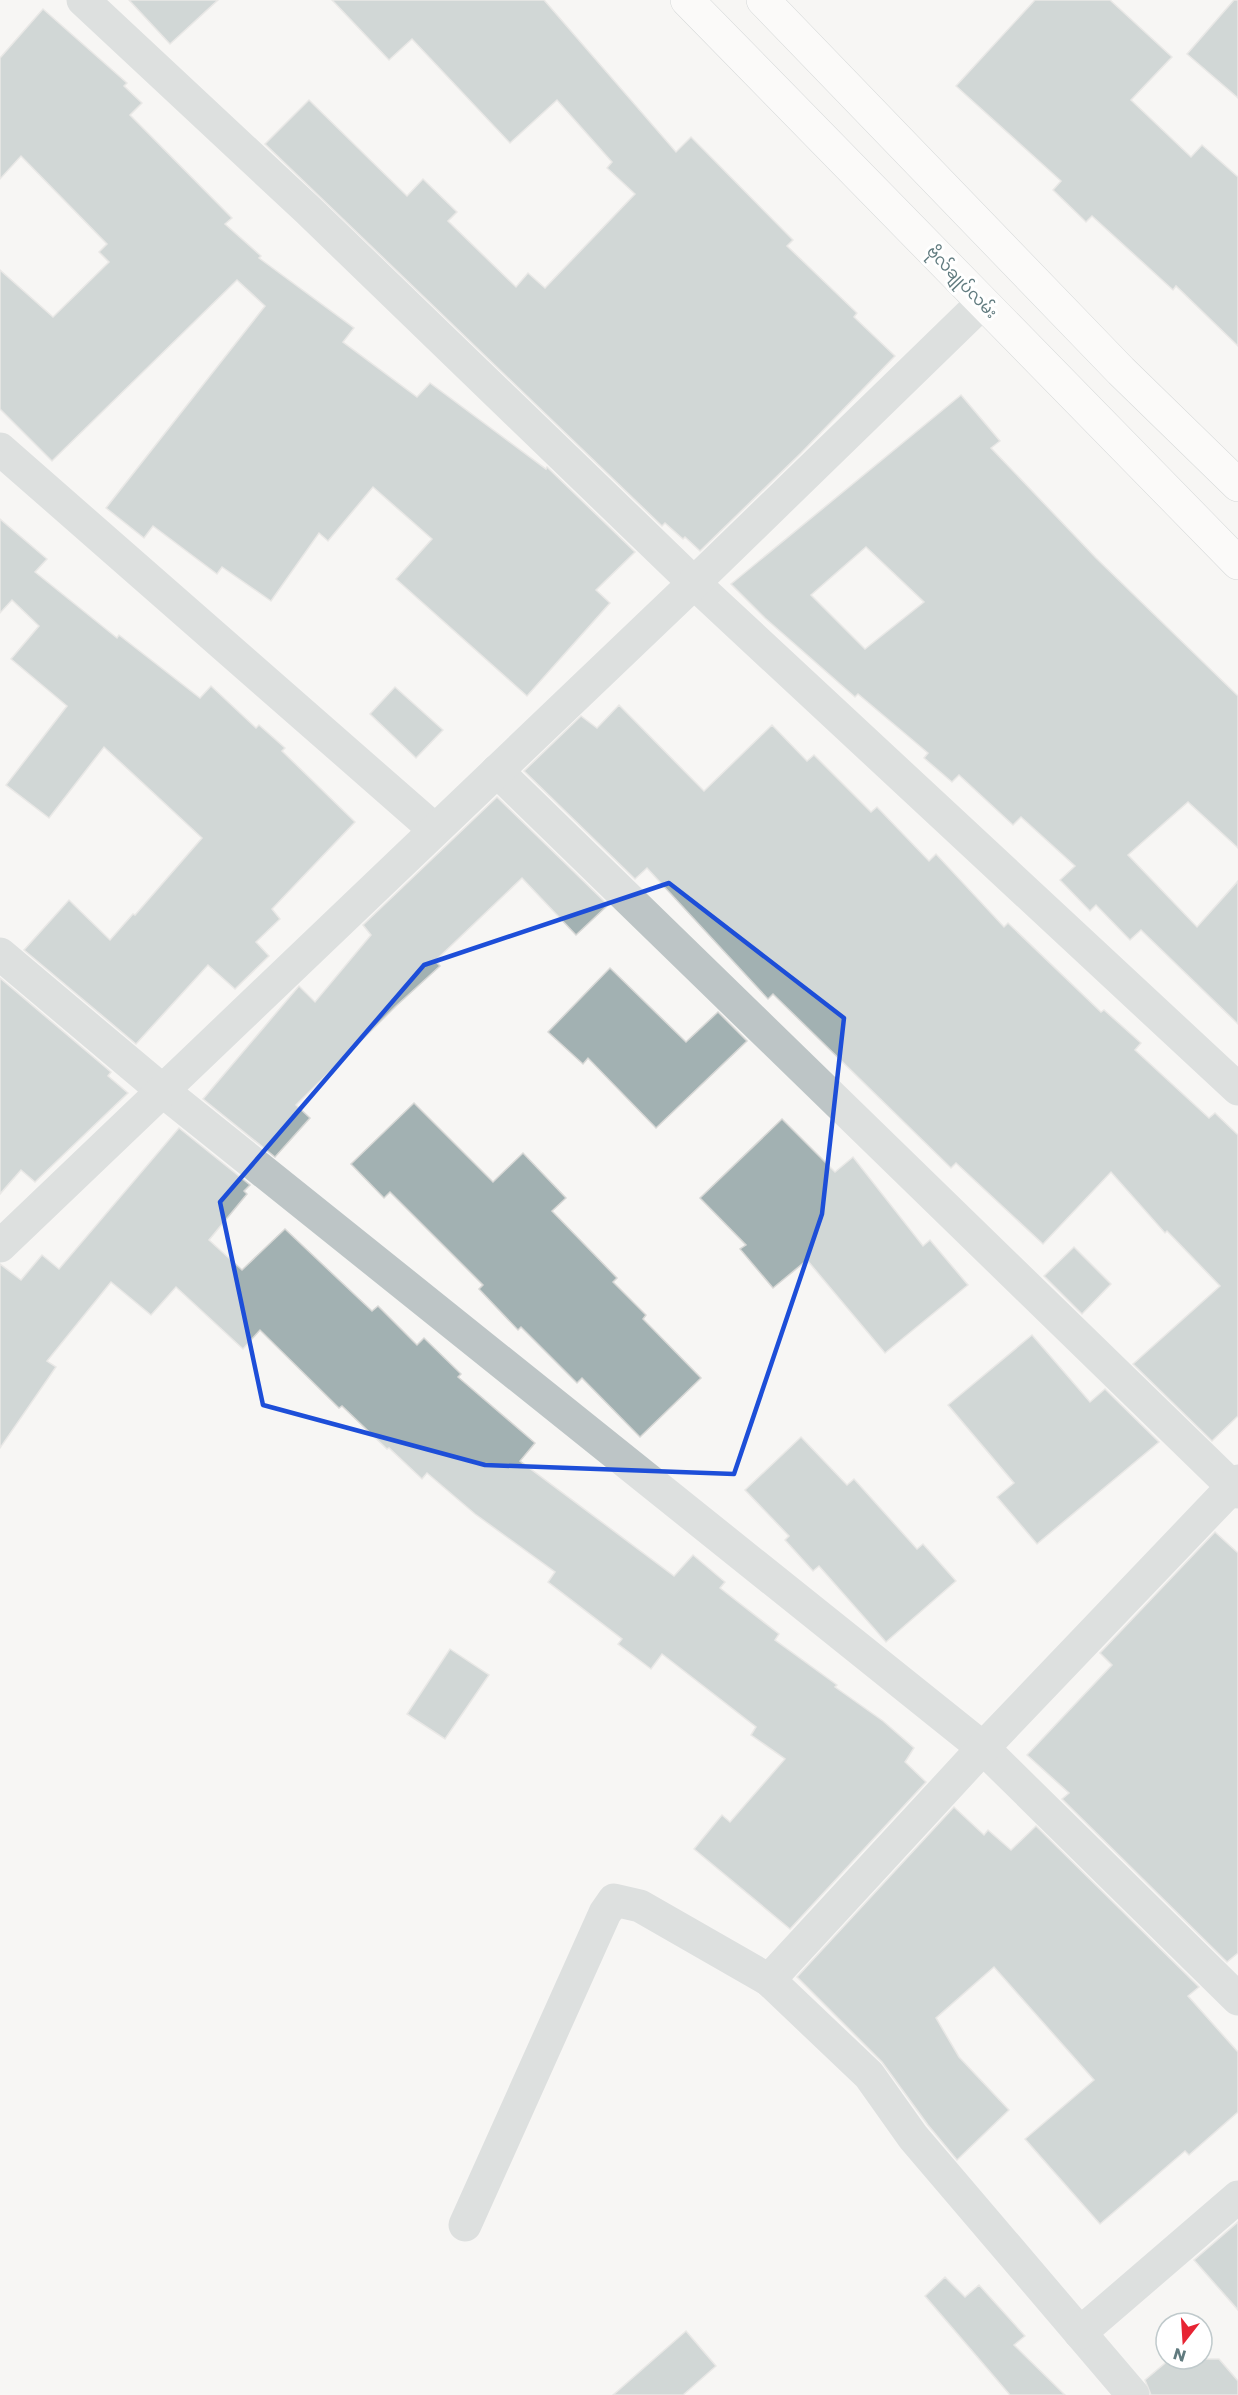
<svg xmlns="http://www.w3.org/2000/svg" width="1238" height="2395" font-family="Poppins,'Noto Sans Myanmar',sans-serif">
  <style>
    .building { fill: #a2b1b2; stroke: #d8d8d6; stroke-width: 1.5; fill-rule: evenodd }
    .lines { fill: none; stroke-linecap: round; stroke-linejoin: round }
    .primary-casing { stroke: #aeb7b9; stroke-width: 34 }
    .street { stroke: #bdc5c6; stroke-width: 33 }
    .primary { stroke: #fff; stroke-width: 33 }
    .marked { fill: none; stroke: #1d4ed8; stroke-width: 4.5; stroke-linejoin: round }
    .labels { text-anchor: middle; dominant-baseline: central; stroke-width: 6; stroke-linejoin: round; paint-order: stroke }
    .street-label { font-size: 16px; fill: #617b7f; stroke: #fff }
  </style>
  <rect width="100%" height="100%" fill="#f7f6f4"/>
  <g class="building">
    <path d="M129 0H218L170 44Z"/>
    <path d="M332 0H544L676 152 691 137 793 240 787 246 857 313 854 317 895 356 801 453 700 551 685 537 683 539 665 523 662 526 265 144 309 100 407 196 423 179 457 212 448 221 516 287 528 273 545 288 635 194 607 168 612 162 557 100 510 143 412 39 389 60Z"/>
    <path d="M1035 0H1110L1172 57 1131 100 1191 157 1202 145 1238 177V346L1176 286 1173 290 1092 216 1086 222 1053 190 1061 181 956 86Z"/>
    <path d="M1234 0H1238V98L1187 54Z"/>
    <path d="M43 9 127 83 124 86 142 103 130 115 232 218 225 224 261 256 259 258 354 328 343 342 417 397 430 383 546 469 547 467 635 552 596 590 610 603 527 696 396 579 432 539 373 487 328 541 319 533 271 601 222 567 217 574 153 526 144 538 106 508 265 306 237 280 52 461 0 409V270L53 317 109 262 99 252 107 244 21 156 0 179V58Z"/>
    <path d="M961 395 1000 441 991 448 1096 558 1238 696V848L1188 802 1128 855 1197 927 1238 881V1024L1141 930 1130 940 1096 905 1090 911 1060 880 1075 866 1021 817 1013 825 959 775 952 782 924 758 928 753 858 694 855 697 765 618 731 584ZM866 547 924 602 865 649 811 595Z"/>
    <path d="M0 519 47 559 35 572 117 638 119 635 200 698 211 686 256 728 259 725 285 748 282 751 355 822 272 909 280 919 256 942 269 956 235 989 208 965 136 1044 24 950 69 900 110 940 133 914 135 915 202 838 104 747 49 818 6 785 67 706 11 659 39 626 12 600 0 613Z"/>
    <path d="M395 687 443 730 416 758 370 714Z"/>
    <path d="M619 705 704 791 772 725 807 761 814 755 871 812 877 807 929 861 936 854 1004 927 1008 923 1101 1012 1104 1010 1141 1043 1135 1050 1209 1118 1215 1113 1238 1135V1416L1212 1441 1133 1364 1220 1286 1167 1231 1165 1233 1111 1172 1043 1244 956 1163 951 1168 773 994 768 999 647 868 635 879 524 771 581 716 597 728Z"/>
    <path d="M497 797 608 905 576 935 522 878 435 961 440 966 396 1006 296 1105 310 1118 275 1157 203 1099 299 986 315 1002 371 935 363 925Z"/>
    <path d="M610 968 686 1042 718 1012 747 1041 656 1128 588 1058 583 1064 548 1032Z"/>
    <path d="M0 978 111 1072 108 1076 128 1093 35 1182 21 1170 0 1194Z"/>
    <path d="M414 1103 493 1182 523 1153 566 1198 552 1211 617 1278 613 1282 646 1315 643 1319 701 1378 640 1437 582 1378 577 1383 521 1327 518 1330 479 1289 483 1285 390 1192 384 1198 351 1164Z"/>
    <path d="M782 1119 835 1172 853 1157 923 1246 930 1240 968 1285 885 1353 807 1260 773 1288 740 1249 746 1245 700 1198Z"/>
    <path d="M179 1128 250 1185 244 1191 247 1194 209 1240 242 1270 285 1229 372 1311 378 1306 417 1345 424 1338 461 1374 458 1377 535 1443 520 1461 674 1576 693 1555 725 1582 720 1588 779 1634 775 1640 837 1685 835 1687 883 1721 914 1748 905 1762 926 1782 790 1929 694 1849 722 1815 730 1822 785 1759 751 1735 756 1727 662 1654 651 1669 618 1644 622 1639 548 1582 555 1572 475 1514 427 1473 422 1479 389 1448 387 1449 342 1406 339 1408 260 1330 243 1349 176 1287 151 1315 111 1282 47 1361 56 1367 0 1448V1264L21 1280 42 1255 59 1269Z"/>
    <path d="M1074 1247 1111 1284 1082 1314 1044 1276Z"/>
    <path d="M1032 1335 1090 1402 1105 1389 1159 1442 1037 1544 997 1497 1014 1483 948 1405Z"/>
    <path d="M801 1437 847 1485 854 1479 917 1549 923 1544 956 1581 886 1642 819 1566 813 1571 785 1540 789 1536 745 1490Z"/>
    <path d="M1215 1532 1238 1553V1953L1227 1962 1062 1799 1069 1793 1027 1755 1112 1665 1100 1653Z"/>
    <path d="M450 1649 489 1675 445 1739 407 1714Z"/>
    <path d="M954 1807 984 1835 988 1830 1011 1850 1036 1826 1199 1987 1188 1996 1238 2052V2112L1189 2155 1185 2151 1100 2224 1025 2139 1094 2080 994 1967 936 2018 959 2057 1009 2110 957 2160 928 2125 882 2062 797 1977Z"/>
    <path d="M1238 2222V2310L1194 2260Z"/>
    <path d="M945 2277 965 2297 979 2285 1025 2336 1014 2345 1065 2395H1010L925 2296Z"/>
    <path d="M686 2331 716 2366 683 2395H613Z"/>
    <path d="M1170 2359H1219L1238 2381V2395H1151L1145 2380Z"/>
  </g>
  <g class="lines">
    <g class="primary-casing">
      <g id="primary">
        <path d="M687 0 1238 563"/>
        <path d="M763 0 1121 371 1238 485"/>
      </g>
    </g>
    <g class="street">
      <path d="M83 0 308 210 694 583 1238 1089"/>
      <path d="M0 449 435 830"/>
      <path d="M497 771 1238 1492"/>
      <path d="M0 954 163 1091 983 1748 1238 1999"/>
      <path d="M0 1246 694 583 982 303"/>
      <path d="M769 1980 983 1748 1238 1481"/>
      <path d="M465 2225 605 1913 614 1900 640 1906 769 1980 869 2075 913 2137 1133 2395"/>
      <path d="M1080 2333 1238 2197"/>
    </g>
    <use href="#primary" class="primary"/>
  </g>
  <path d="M0 0H1238V2395H0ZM669 883 844 1018 822 1214 734 1474 485 1465 263 1405 220 1202 424 965Z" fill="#f7f6f4" fill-opacity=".55" fill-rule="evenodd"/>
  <path class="marked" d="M669 883 844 1018 822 1214 734 1474 485 1465 263 1405 220 1202 424 965Z"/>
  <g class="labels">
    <g class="street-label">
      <text transform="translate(962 282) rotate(46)">ဗိုလ်ချုပ်လမ်း</text>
    </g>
  </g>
  <g transform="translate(1184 2341) rotate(197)"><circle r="28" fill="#ffffff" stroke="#c0cacc" stroke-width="1.5"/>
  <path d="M0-4.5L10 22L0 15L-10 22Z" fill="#e72433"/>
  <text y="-9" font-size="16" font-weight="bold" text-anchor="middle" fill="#617b7f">N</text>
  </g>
</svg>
